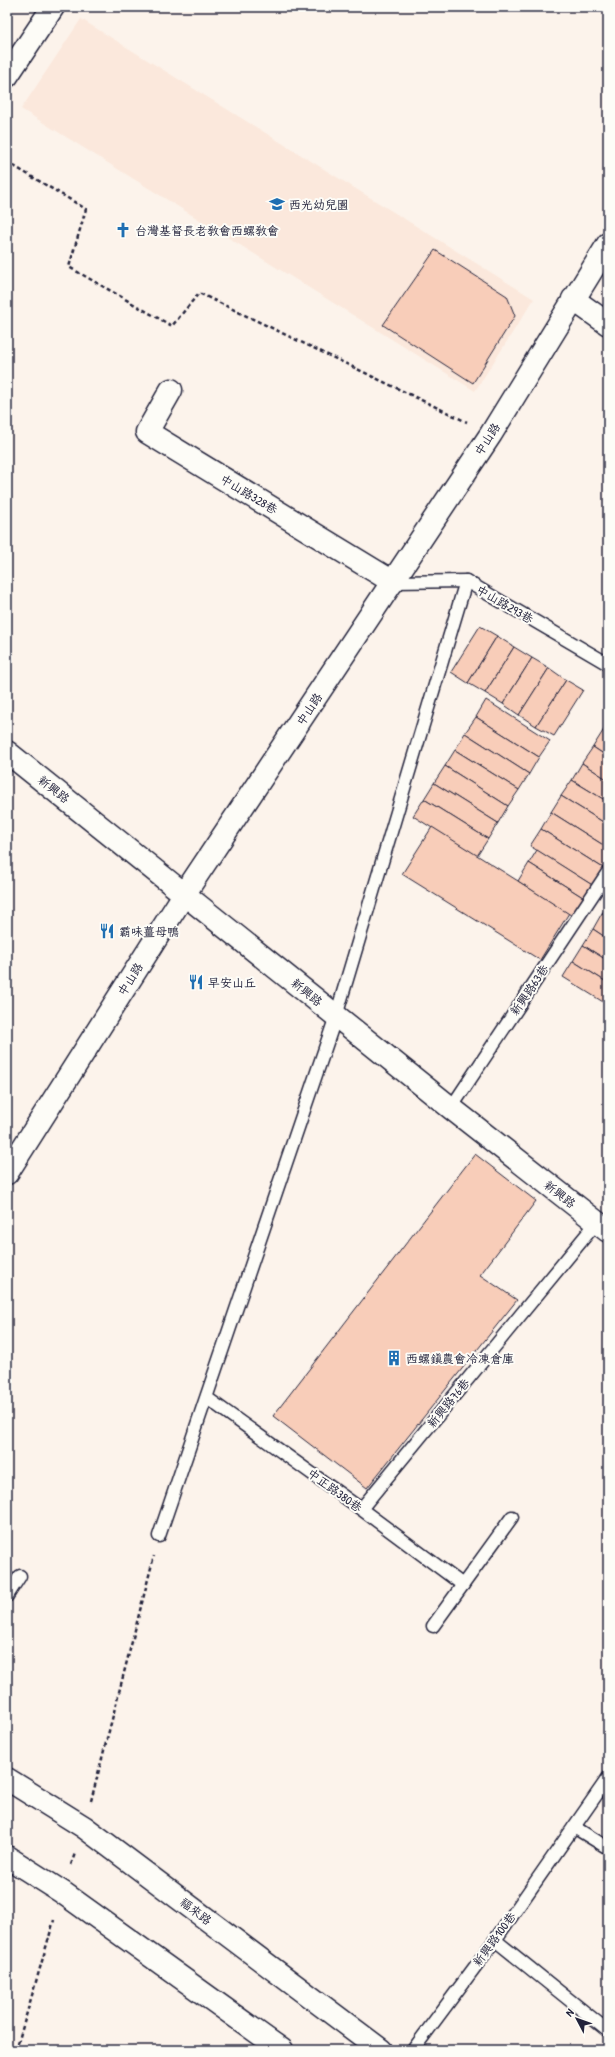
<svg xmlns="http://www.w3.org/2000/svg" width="615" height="2057" font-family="'Patrick Hand','LXGW WenKai TC',sans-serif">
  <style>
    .built { fill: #fbe8dc }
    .building { fill: #f8cdb9; stroke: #22223b }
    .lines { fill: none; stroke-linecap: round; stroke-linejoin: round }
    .lane-casing { stroke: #22223b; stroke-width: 15 }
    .street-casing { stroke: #22223b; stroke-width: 25 }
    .secondary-casing { stroke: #22223b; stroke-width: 25 }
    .path { stroke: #22223b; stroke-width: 2.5; stroke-dasharray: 4 3; stroke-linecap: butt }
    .lane { stroke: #fdfcf7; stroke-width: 12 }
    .street { stroke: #fdfcf7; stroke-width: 22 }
    .secondary { stroke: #fdfcf7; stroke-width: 22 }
    .labels { text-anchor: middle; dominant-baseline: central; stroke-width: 4; stroke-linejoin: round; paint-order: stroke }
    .poi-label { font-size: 12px; fill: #22223b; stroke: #fdfcf7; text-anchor: start }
    .street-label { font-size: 12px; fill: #22223b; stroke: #fdfcf7 }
  </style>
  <rect width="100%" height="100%" fill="#fcf3eb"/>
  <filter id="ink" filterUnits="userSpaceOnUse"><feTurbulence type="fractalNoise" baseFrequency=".025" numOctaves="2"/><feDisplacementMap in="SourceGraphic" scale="8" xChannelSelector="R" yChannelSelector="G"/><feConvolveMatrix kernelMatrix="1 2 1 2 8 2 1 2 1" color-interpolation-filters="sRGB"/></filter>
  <g filter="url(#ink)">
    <path class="built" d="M81 19 534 299 475 391 21 109Z"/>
    <g class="building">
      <path d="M435 250 507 296 515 316 473 383 383 325Z"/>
      <path d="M480 626 497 636 468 683 451 672Z"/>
      <path d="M497 636 514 647 485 693 468 683Z"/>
      <path d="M514 647 532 658 503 704 485 693Z"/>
      <path d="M532 658 549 668 519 715 503 704Z"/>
      <path d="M549 668 566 680 536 726 519 715Z"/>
      <path d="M566 680 583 690 554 736 536 726Z"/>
      <path d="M486 700 550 741 539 757 476 717Z"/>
      <path d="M476 717 539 757 529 774 465 733Z"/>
      <path d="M608 723V734L603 731Z"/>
      <path d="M603 731 608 734V757L593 747Z"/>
      <path d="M465 733 529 774 519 790 455 750Z"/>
      <path d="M593 747 608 757V780L582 763Z"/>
      <path d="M455 750 519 790 508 806 445 766Z"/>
      <path d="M582 763 608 780V802L572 780Z"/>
      <path d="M445 766 508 806 498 823 434 783Z"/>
      <path d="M572 780 608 802V825L561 796Z"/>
      <path d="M434 783 498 823 488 839 424 799Z"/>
      <path d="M561 796 608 825V848L551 812Z"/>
      <path d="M424 799 488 839 477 856 413 816Z"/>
      <path d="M551 812 608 848V871L541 829Z"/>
      <path d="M432 827 569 913 540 960 402 874Z"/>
      <path d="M541 829 608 871 597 888 530 846Z"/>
      <path d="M537 850 597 888 589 901 529 863Z"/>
      <path d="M529 863 589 901 577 919 518 881Z"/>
      <path d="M608 905V917L602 913Z"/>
      <path d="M602 913 608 917V939L593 929Z"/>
      <path d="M593 929 608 939V961L583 945Z"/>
      <path d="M583 945 608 961V983L573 961Z"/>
      <path d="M573 961 608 983V1005L563 977Z"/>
      <path d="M475 1154 536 1201 480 1275 517 1300 367 1488 273 1416Z"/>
    </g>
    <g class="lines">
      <g class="lane-casing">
        <g id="lane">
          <path d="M393 582 466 581 608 664"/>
          <path d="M451 1108 608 872"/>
          <path d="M207 1398 361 1509 463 1585"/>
          <path d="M361 1509 597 1222"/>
          <path d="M159 1536 336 1016 466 581"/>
          <path d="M7 1596 20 1576"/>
          <path d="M433 1626 512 1517"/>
          <path d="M574 1827 608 1848"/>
          <path d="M495 1940 608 2031"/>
          <path d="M413 2050 495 1940 608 1778"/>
        </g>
      </g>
      <g class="street-casing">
        <g id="street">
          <path d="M7 76 53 7"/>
          <path d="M573 299 608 324"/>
          <path d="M171 390 147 432 393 582"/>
          <path d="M7 1173 185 893 491 434 608 244"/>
          <path d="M7 1779 84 1827 381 2050"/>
          <path d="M7 1857 62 1892 282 2050"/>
        </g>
      </g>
      <g class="secondary-casing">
        <path id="secondary" d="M7 752 451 1108 608 1231"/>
      </g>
      <g class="path">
        <path d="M7 162 86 209 69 267 172 326 199 293 467 422"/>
        <path d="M91 1801 154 1556"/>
        <path d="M71 1865 75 1853"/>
        <path d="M16 2050 54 1920"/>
      </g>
      <use href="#lane" class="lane"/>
      <use href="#street" class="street"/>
      <use href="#secondary" class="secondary"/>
    </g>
  </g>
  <defs>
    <g id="school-bare" transform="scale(1.2)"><path d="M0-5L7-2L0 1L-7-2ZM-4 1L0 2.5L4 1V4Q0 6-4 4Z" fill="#1f6fb2" stroke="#fdfcf7" stroke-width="2.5" paint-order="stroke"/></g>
    <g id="church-bare" transform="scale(1.2)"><path d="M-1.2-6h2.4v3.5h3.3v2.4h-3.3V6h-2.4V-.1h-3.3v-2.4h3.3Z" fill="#1f6fb2" stroke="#fdfcf7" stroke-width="2.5" paint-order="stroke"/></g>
    <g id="restaurant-bare" transform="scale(1.2)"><path d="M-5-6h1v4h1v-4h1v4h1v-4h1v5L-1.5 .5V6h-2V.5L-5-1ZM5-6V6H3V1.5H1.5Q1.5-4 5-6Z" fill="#1f6fb2" stroke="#fdfcf7" stroke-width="2.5" paint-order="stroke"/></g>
    <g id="building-bare" transform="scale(1.2)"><path d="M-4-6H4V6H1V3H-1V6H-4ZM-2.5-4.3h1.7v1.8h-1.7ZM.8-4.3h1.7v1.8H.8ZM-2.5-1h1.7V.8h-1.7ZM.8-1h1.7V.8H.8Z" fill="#1f6fb2" stroke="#fdfcf7" stroke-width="2.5" paint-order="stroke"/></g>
  </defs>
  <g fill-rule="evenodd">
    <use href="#school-bare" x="277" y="204"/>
    <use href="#church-bare" x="123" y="230"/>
    <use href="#restaurant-bare" x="107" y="931"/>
    <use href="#restaurant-bare" x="196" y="982"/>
    <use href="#building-bare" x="394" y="1358"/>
  </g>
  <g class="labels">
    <g class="poi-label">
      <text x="289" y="204">西光幼兒園</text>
      <text x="135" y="230">台灣基督長老教會西螺教會</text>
      <text x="119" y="931">霸味薑母鴨</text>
      <text x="208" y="982">早安山丘</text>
      <text x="406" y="1358">西螺鎮農會冷凍倉庫</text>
    </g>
    <g class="street-label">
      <text transform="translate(487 439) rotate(-57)">中山路</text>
      <text transform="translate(249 494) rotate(31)">中山路328巷</text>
      <text transform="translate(505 604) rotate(30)">中山路293巷</text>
      <text transform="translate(309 709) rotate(-56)">中山路</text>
      <text transform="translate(54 789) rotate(38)">新興路</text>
      <text transform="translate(130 979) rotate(-58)">中山路</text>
      <text transform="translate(529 990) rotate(-56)">新興路63巷</text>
      <text transform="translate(307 992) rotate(39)">新興路</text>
      <text transform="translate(560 1194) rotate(38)">新興路</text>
      <text transform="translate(448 1403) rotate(-51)">新興路76巷</text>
      <text transform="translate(335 1490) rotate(36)">中正路380巷</text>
      <text transform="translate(196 1911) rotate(37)">福來路</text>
      <text transform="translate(494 1939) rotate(-54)">新興路100巷</text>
    </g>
  </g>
  <rect width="615" height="2057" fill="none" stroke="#fdfcf7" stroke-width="24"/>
  <rect x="12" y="12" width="591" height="2033" fill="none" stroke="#22223b" stroke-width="1.5" filter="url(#ink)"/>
  <g transform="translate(577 2019) rotate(311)" stroke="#fdfcf7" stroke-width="3" paint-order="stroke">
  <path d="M0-3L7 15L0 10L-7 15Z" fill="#22223b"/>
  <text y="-6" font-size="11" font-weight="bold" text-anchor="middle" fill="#22223b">N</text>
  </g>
</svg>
